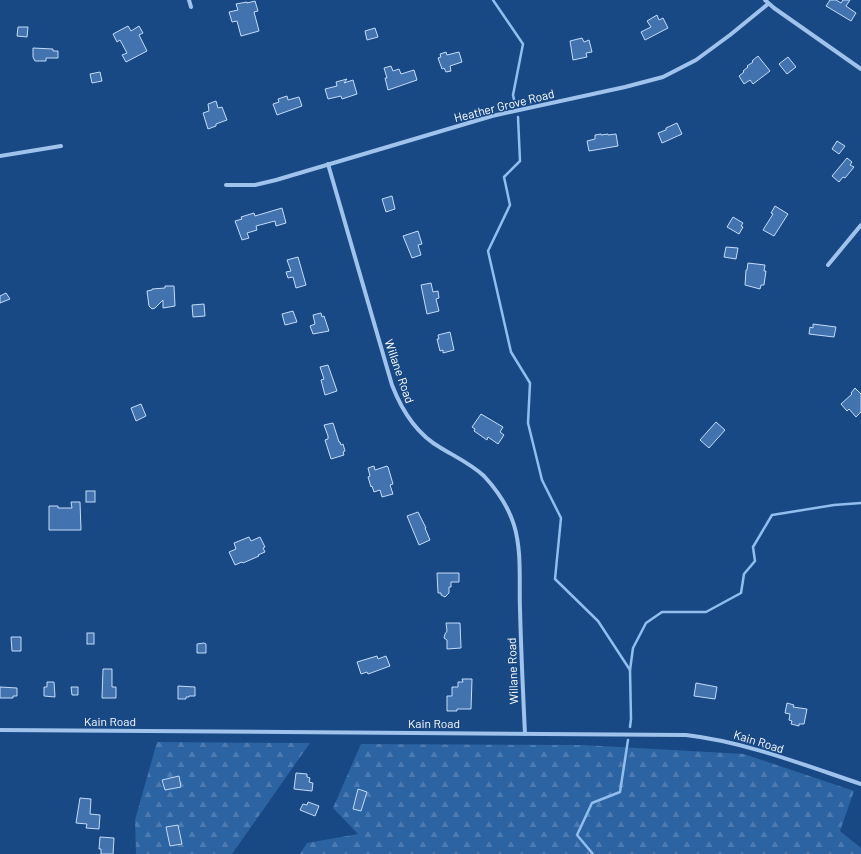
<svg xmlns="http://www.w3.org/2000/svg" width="861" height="854" font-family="Barlow,sans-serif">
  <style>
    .forest { fill: url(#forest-firs) }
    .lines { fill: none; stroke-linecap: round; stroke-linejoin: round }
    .stream { stroke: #91beee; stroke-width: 2.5 }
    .building { fill: #4273ae; stroke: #c4dcf9 }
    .street { stroke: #9fc3ec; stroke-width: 4 }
    .labels { text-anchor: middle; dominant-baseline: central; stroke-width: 3; stroke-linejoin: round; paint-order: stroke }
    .street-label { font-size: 12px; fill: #fff; stroke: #194985 }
  </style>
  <defs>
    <pattern id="forest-firs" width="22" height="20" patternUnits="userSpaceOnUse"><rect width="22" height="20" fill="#2c63a3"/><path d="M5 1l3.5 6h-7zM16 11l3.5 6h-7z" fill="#4c7ab1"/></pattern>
  </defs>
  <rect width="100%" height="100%" fill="#194985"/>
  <g class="forest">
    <path d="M157 742 310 743 232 854H136L135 820Z"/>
    <path d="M361 744 583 745 744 754 854 791 840 831 861 848V854H300L307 843 358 834 333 808Z"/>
  </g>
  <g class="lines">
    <g class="stream">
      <path d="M493 0 523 44 513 95 515 104"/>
      <path d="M518 117 520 161 504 177 510 205 488 251 511 352 530 383 528 423 542 480 561 518 555 579 598 621 630 670"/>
      <path d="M630 727 631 719 630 670 633 648 646 623 662 612H706L741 593 744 574 755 561 753 547 772 515 834 505 861 503"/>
      <path d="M593 854 577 835 592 803 620 792 628 740"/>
    </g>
  </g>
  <g class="building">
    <path d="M830 0H836L841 3 843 0H850L846 6 856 13 851 21 826 6Z"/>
    <path d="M255 1 258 11 254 12 259 31 241 36 237 21 232 22 229 12 238 10 236 4 247 2V3Z"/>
    <path d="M657 15 659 20 663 18 668 28 645 40 641 32 651 27 647 21Z"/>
    <path d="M128 26 131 31 139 26 143 33 139 35 147 51 126 62 122 55 127 53 120 40 117 42 113 34Z"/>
    <path d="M18 27H28L27 37 17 36Z"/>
    <path d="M375 28 378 37 367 40 365 31Z"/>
    <path d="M582 38 584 42 589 40 592 52 586 53 587 57 573 60 570 41Z"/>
    <path d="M33 48 53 49V51H58V58H46V61H35L33 57Z"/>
    <path d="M446 52 447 55 459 52 462 62 450 66 451 71 446 72 444 68 442 69 438 58 441 57 440 54Z"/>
    <path d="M758 56 770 71 753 84 750 80 744 84 739 76 744 72 743 71 748 67 747 66 753 62 752 61Z"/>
    <path d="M788 57 796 67 787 74 779 64Z"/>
    <path d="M391 66 393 71 399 69 401 74 414 70 417 80 388 90 385 78H387L384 68Z"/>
    <path d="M100 72 102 81 92 83 90 74Z"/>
    <path d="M347 79 344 83 353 80 357 94 342 99 341 96 328 99 325 89 337 86 336 82Z"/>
    <path d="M287 96 288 100 299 97 302 106 277 115 273 104 279 102 278 99Z"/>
    <path d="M216 101 218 108 222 107 227 120 216 124V126L208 129 203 113 209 111 208 104Z"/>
    <path d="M677 123 682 134 662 143 658 133 666 130V128Z"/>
    <path d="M601 134V135L608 134V135L616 134 618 146 589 151 587 141 595 139V135Z"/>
    <path d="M837 141 845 146 839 154 832 149Z"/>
    <path d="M847 158 852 162 850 165 854 167 845 178 843 177 839 182 832 176Z"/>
    <path d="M392 196 395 209 386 212 382 199Z"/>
    <path d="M775 206 788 214 774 236 763 230 773 214 771 213Z"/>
    <path d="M282 208 286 223 276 226 275 221 256 226 257 230 247 233 249 238 242 240 235 221 242 219 241 217 254 213 255 216Z"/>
    <path d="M733 217 743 223 741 226 743 227 739 234 727 227Z"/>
    <path d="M418 231 422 244 418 245 421 255 412 258 403 236Z"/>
    <path d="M726 247 738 248 736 259 724 257Z"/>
    <path d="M298 257 306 285 296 288 293 277 288 278 286 272 291 271 287 260Z"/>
    <path d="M748 263 765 265 764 271H766L764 285H761L760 289 745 285 746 270H747Z"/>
    <path d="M431 283 433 292 438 291 439 298 436 299 439 311 427 314 421 285Z"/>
    <path d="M165 286H174L175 306 163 308V300L155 308 152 309 149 306 147 291 152 290V289L165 288Z"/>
    <path d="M6 293 10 299 0 303V296Z"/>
    <path d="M204 304 205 316 193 317 192 305Z"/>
    <path d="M293 311 297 322 285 325 282 314Z"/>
    <path d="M321 313 322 317 324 316 329 331 313 334 310 326 315 324 313 315Z"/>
    <path d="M813 324 836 327 834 337 809 334 810 327 813 328Z"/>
    <path d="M450 332 454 350 443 353V350L440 351 437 339H439L438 335Z"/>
    <path d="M328 365 337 391 325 395 321 380 324 379 320 367Z"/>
    <path d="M855 388 861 394V412L856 417 849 409 847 411 841 404 852 394 851 393Z"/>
    <path d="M141 404 146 416 136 421 131 408Z"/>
    <path d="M481 414 503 427 500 432 504 435 498 444 488 437 487 440 474 431 475 429 472 427Z"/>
    <path d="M716 422 725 430 709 448 700 440Z"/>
    <path d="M333 423 339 442H340L341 445 343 444 345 451 343 452 344 455 331 459 325 440 328 439V436L324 425Z"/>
    <path d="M374 466 375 470 387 466 388 467 393 484 390 485 393 494 382 497 380 490 374 492 372 486 371 487 368 477 370 476 368 468Z"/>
    <rect x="86" y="491" width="9" height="11"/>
    <path d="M71 502H80L81 530H49V506H58V508H72Z"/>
    <path d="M418 512 426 528H425L430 540 419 545 407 516Z"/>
    <path d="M249 537 251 541 260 537 265 547 263 548 265 552 258 555 259 556 243 563 242 562 235 565 229 552 236 549 234 543Z"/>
    <path d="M437 573H459V582H451V587H449V593L445 597 441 595V593H438Z"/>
    <path d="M446 623H460L461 648 447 649V640L444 638 445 634 447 631Z"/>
    <rect x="87" y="633" width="7" height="11"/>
    <path d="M11 637H21V651H12Z"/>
    <path d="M204 643 206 644V653H197V644Z"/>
    <path d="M377 656 378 659 386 656 390 666 368 674 367 672 361 674 357 662Z"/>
    <path d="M103 669H112V687H116V698H102Z"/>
    <path d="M462 679H472L471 709H457V711H447V696H452V687H458V682H463Z"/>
    <path d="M47 682H54L55 697 44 696V687H47Z"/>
    <path d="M696 683 717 687 715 699 694 696Z"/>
    <path d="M178 686 195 687V696H189V697H186V699H178Z"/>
    <path d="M0 687 17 688V696H13V698H0Z"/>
    <path d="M71 687H78V695H72Z"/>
    <path d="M787 703 794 705 793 707 807 709 804 724H799V726L791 724 792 721 789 720 790 714 785 713Z"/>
    <path d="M296 773 307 774V777L310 778 309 782 313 783 312 791 294 789Z"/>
    <path d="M179 776 181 787 165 790 162 780Z"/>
    <path d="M358 789 367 792 361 811 353 809Z"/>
    <path d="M80 798 91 799 90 814 100 815 99 829 86 828 87 824 76 823Z"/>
    <path d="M308 802 319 806 315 816 300 810 303 804 307 805Z"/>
    <path d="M178 825 182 844 170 846 166 827Z"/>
    <path d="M100 837 114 838 113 854H101V849H99Z"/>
  </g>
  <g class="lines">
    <g class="street">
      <path d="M189 0 191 7"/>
      <path d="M765 0 774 8 861 69"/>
      <path d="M0 156 61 146"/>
      <path d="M328 164 392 385C402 411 416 434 441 448 456 457 471 464 484 476 497 490 508 506 514 525 522 551 519 582 520 609 521 651 523 692 525 734"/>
      <path d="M226 185H255L276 180 492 116 625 87 663 77 696 60 730 35 768 4"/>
      <path d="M828 265 861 225"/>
      <path d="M0 730 686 735C746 742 804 765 861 784"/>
    </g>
  </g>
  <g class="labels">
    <g class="street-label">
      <text transform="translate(504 105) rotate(-14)">Heather Grove Road</text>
      <text transform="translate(400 371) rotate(71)">Willane Road</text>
      <text transform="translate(512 671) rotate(-92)">Willane Road</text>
      <text x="110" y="721">Kain Road</text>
      <text x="434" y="723">Kain Road</text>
      <text transform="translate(759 741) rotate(17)">Kain Road</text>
    </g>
  </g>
</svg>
